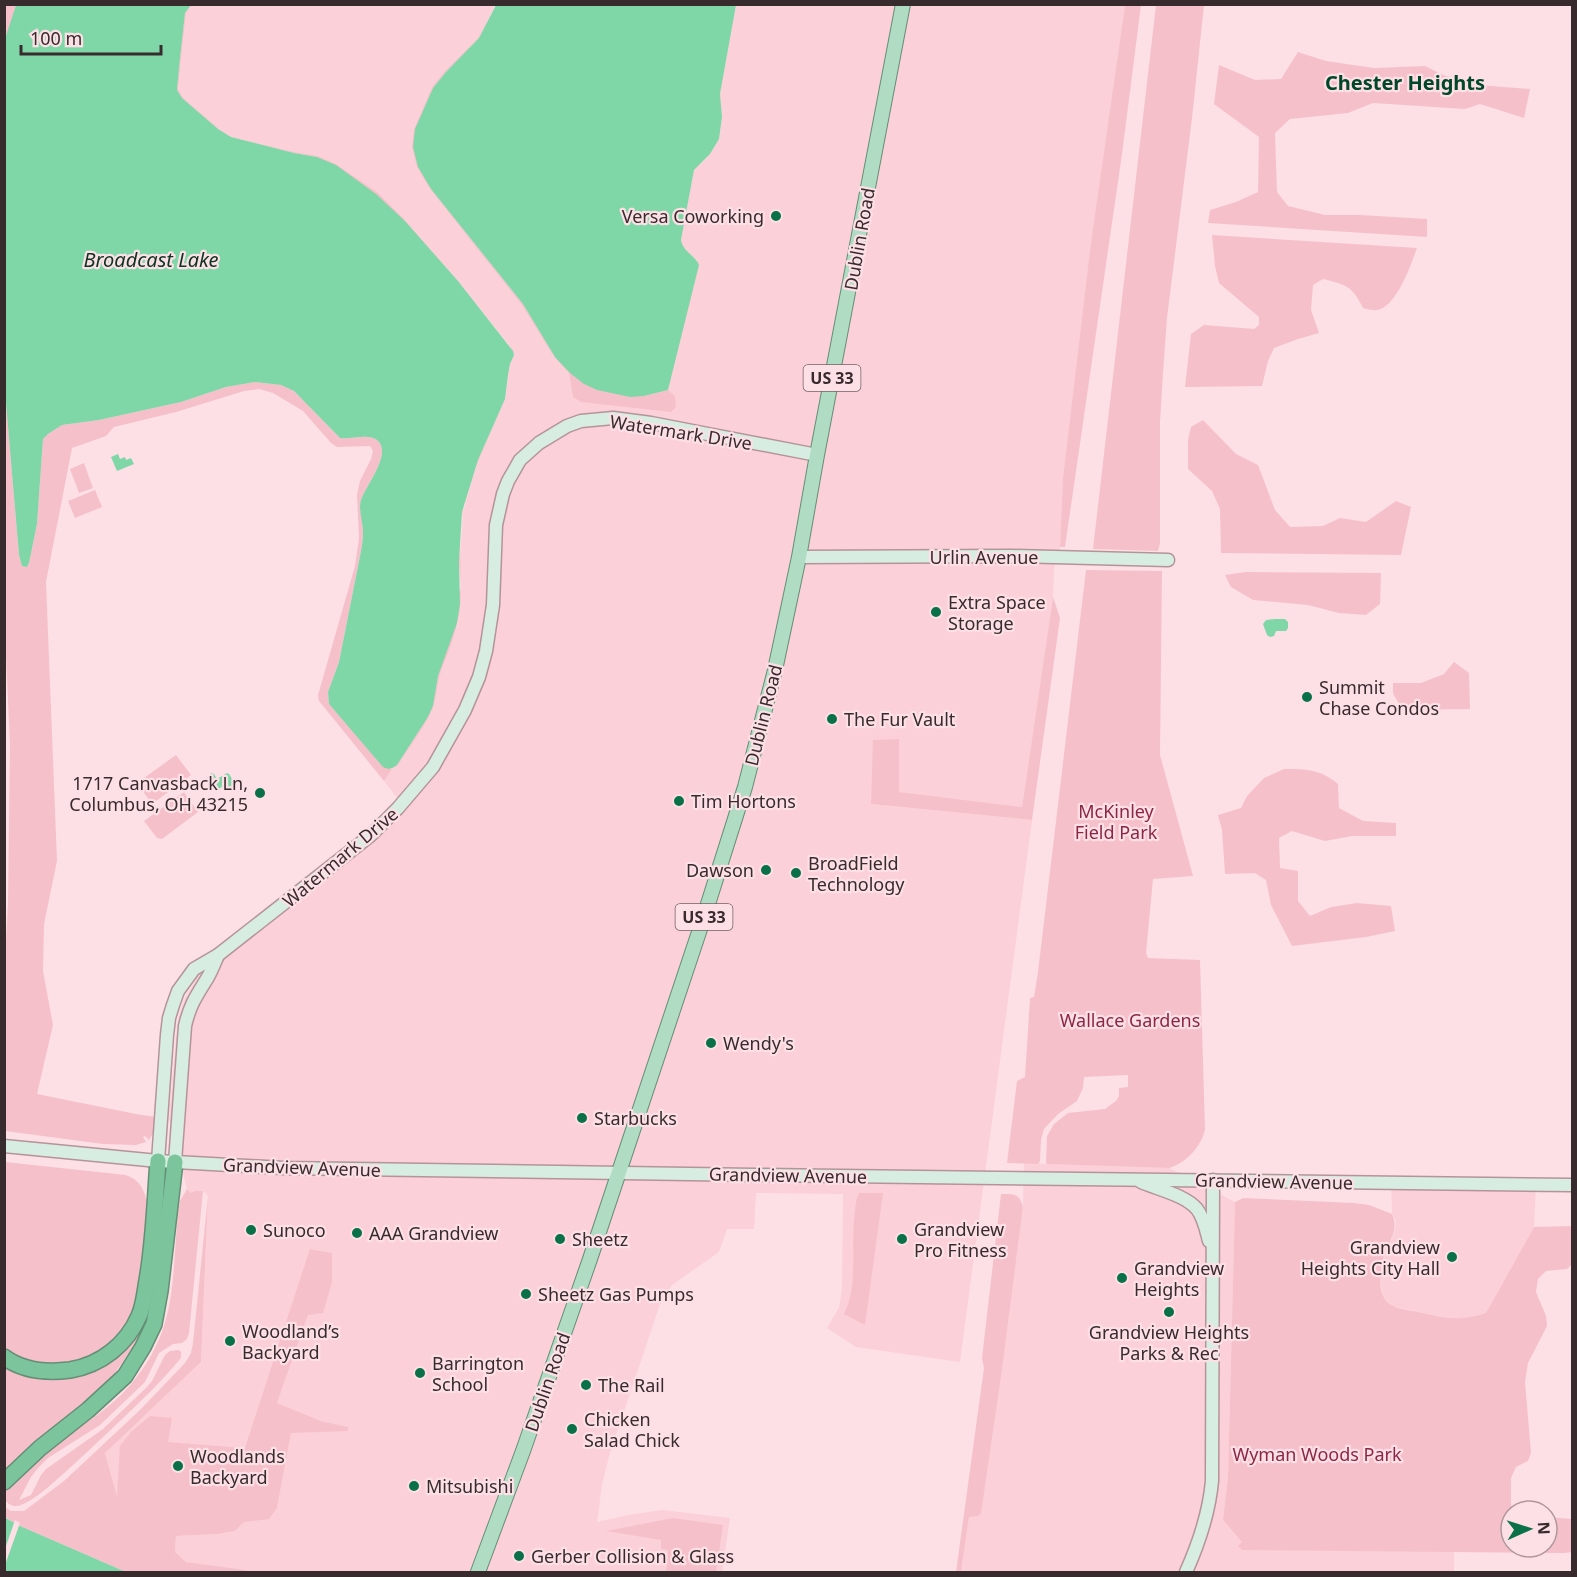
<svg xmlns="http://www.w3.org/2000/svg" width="1577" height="1577" font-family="'Noto Sans',sans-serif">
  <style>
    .built { fill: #fbd0d8 }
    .green { fill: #f6c0ca }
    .water { fill: #7fd7a8 }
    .pier { fill: #fce0e5 }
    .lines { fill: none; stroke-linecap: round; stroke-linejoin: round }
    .secondary-casing { stroke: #b49499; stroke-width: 15 }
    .primary-casing { stroke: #648e76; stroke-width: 16 }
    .highway-casing { stroke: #648e76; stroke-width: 18 }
    .secondary { stroke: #d7ede1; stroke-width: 12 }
    .primary { stroke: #b0dcc4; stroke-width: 14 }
    .highway { stroke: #7bc49c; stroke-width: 15 }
    .poi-dot { fill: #097047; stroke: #fce0e5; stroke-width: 2 }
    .labels { text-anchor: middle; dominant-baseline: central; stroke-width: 4.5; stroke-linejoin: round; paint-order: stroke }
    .shield { fill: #fce0e5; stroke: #736165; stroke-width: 1.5 }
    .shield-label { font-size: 16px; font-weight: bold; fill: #382b2e }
    .poi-label { font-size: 18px; fill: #382b2e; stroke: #fce0e5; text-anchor: start }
    .street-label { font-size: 18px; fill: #382b2e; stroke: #fce0e5 }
    .park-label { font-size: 18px; fill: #8d2646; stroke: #fce0e5 }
    .neighbourhood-label { font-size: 20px; font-weight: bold; fill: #00462a; stroke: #fce0e5 }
    .water-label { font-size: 20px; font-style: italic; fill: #0d3422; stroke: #fce0e5 }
  </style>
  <rect width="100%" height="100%" fill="#fce0e5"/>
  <g class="built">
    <path d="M191 5H495L478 38 445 71 432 87 414 129 430 189 523 305 554 357 569 373 573 397 675 396 668 390 697 260 682 247 681 240 694 169 702 163 710 154 719 139 722 117 720 94 736 5H1125L1091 242 1063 477 1060 547 1054 568 1053 597 1022 807 898 792 899 739 871 804 1032 820 960 1362 856 1347 827 1328 839 1308 842 1288 843 1194 756 1193 754 1229H727L719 1252 672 1285 660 1304 609 1456 602 1485 597 1522 628 1515 662 1510 730 1518 722 1572H247V1570L186 1562 175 1552 176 1536 218 1534 235 1531 244 1522 277 1508 291 1432 347 1427 321 1421 277 1403 308 1315 332 1282V1253L311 1249 225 1505 117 1500 105 1453 201 1362 208 1196 203 1191 191 1193 187 1189 169 1118 176 1037 179 1016 184 1000 201 971 402 804 384 781 392 769 398 765 428 717 433 706 439 676 458 623 461 587 460 562 463 512 478 460 505 399 510 364 514 355 513 350 458 281 405 220 318 156 294 152 231 137 219 129 182 98 178 90 186 13Z"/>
    <path d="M1024 1163 1169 1168 1235 1202 1228 1478 1223 1520 1242 1542V1549L1454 1551V1572H961L969 1516H978L981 1514 1002 1370 1023 1207Z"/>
    <path d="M1391 1181 1536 1183 1534 1227 1486 1313 1467 1318 1451 1319 1391 1306 1383 1295 1380 1279 1385 1254 1394 1234 1396 1221 1392 1214Z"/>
  </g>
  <g class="green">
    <path d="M5 5H16L5 42Z"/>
    <path d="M191 5 186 13 178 89 183 98 219 129 231 137 294 152 318 156 337 165 377 192 405 220 458 281 510 346 513 350 514 355 510 364 505 399C490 435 471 471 463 510 457 542 463 574 460 606 458 629 449 650 441 671 437 683 437 695 433 707 426 726 409 747 398 765L392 769 384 781 319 701 318 695 355 566 359 538 357 495 360 481 371 459 373 451 370 446 337 447 331 443 303 411 273 393 259 389 244 391 176 412 114 427 106 436 72 448 46 582 57 861 44 924 43 971 53 1025 37 1094 136 1114 156 1117 155 1130 149 1140 145 1136 143 1137 146 1142 136 1145 103 1144 5 1131 4 980 8 903 10 744 4 614V380L19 555 22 566 27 567 29 563 37 524 43 439 48 434 62 425 99 420 181 402 226 387 255 382 281 385 294 391 340 438C351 440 368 433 377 440 393 453 366 485 361 500 359 509 363 522 363 532 363 539 362 545 361 551L339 662 328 692 329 704 383 766 392 769 397 765 428 717 433 706 438 676 461 587 459 561 462 512 478 460 505 399 510 364 514 355 510 346 458 281 405 221 317 157 294 153 231 137 218 129 182 98 177 90 180 58 185 13Z"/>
    <path d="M495 5 479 38 446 72 433 88 415 130 418 167 431 189 523 304 555 357 644 396 668 390 675 396 676 407 671 412 581 402 573 397 569 373 554 357 522 305 430 189 417 167 412 147 414 129 432 87 445 71 478 38Z"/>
    <path d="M1125 5H1141L1122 154 1065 547H1060L1063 477 1091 242Z"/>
    <path d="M1156 5H1204L1192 118 1167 318 1163 373 1160 422V543L1158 551 1093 549Z"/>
    <path d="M1298 52 1326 61 1374 68 1425 66 1443 75 1478 85 1530 89 1524 118 1480 104 1465 109 1373 103 1348 113 1290 119 1275 133 1277 192 1288 206 1325 215H1360L1427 219V237L1208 223 1210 210 1236 202 1258 192 1259 137 1214 104 1219 65 1255 80 1281 79Z"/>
    <path d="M1212 235 1417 248C1411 264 1397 307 1377 310 1374 311 1367 309 1363 308 1352 286 1347 285 1323 279L1313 285 1311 310 1319 333 1298 339 1274 348 1268 361 1262 386 1185 387 1191 334 1204 325 1254 329 1259 325V317L1219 283 1215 266Z"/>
    <path d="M1203 420 1236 454 1258 465 1275 510 1290 527 1323 526 1340 518 1366 522 1396 501 1411 507 1401 555 1221 553 1220 509 1212 491 1188 469V440L1191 427Z"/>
    <path d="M84 463 93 488 79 493 70 469Z"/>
    <path d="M95 490 102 507 75 518 68 501Z"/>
    <path d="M1086 570 1162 571 1160 755 1193 876 1153 879 1146 953 1148 958 1200 960 1205 1129C1202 1146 1186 1163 1169 1168L1047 1164 1046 1162 1047 1136 1054 1124 1068 1113 1105 1109 1116 1101 1119 1096V1088L1128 1087V1075L1084 1077 1083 1088 1077 1101 1058 1114 1044 1129 1041 1140 1040 1161 1038 1164 1007 1163 1017 1081 1025 1077 1030 998 1034 997 1038 972Z"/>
    <path d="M1245 572 1381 573 1380 604 1366 615 1339 613 1308 605 1253 600 1231 587 1225 575Z"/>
    <path d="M1053 597 1060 618 1032 820 871 804 873 740 899 739V792L1022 807Z"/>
    <path d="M1454 662 1469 673 1470 709 1402 710 1393 693V683H1421L1444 674Z"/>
    <path d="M176 755 191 775 152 804 137 783Z"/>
    <path d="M1284 769C1306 769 1320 769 1338 784L1339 808 1363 821 1396 823V836H1352L1325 841 1292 831 1279 838 1280 868 1298 871V901L1310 916 1331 907 1357 903 1391 906 1395 931 1366 937 1292 946 1271 905 1266 880 1255 873 1225 874 1222 830 1218 815 1241 808 1247 796 1264 778Z"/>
    <path d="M184 792 198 812 162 839 157 838 144 821Z"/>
    <path d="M5 1162 126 1175C140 1180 146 1191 147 1206 145 1240 145 1293 128 1323 121 1335 110 1344 99 1352 89 1359 73 1365 60 1364 40 1364 20 1362 5 1348Z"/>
    <path d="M187 1189 191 1193 195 1191H203L189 1333 187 1339 182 1343 173 1344 159 1353 145 1382 100 1425 48 1458 38 1468 31 1477 19 1500 31 1495 41 1475 46 1469 103 1429 146 1388 152 1381 165 1355 170 1351 179 1350 181 1352V1358C162 1381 141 1401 120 1421 101 1439 82 1457 62 1475 52 1484 30 1504 17 1506 12 1507 8 1503 5 1501V1492C26 1469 50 1448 76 1429 86 1422 97 1416 106 1408 131 1389 151 1361 162 1332 177 1290 173 1244 180 1201Z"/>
    <path d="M859 1193H883L865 1325 844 1314C858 1286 851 1252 854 1221 855 1211 855 1202 859 1193Z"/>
    <path d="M1001 1194C1014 1194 1019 1193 1023 1207L1002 1370 981 1514 978 1516 969 1517 961 1572H956L984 1368 982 1358Z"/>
    <path d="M208 1196 201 1362 105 1453 117 1497 120 1446 131 1432 150 1416 172 1418 168 1442 243 1448 244 1450 310 1249 332 1253V1282L323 1313 308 1315 277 1403 321 1421 348 1427V1431L291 1433 277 1508 269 1519 244 1522 235 1531 218 1534 176 1536 175 1552 186 1562 247 1570V1572H126L20 1526 5 1517V1507L11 1511H24L64 1481 140 1410 185 1363 191 1353 193 1343Z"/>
    <path d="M1243 1198 1354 1203 1369 1205 1392 1214C1399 1229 1390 1240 1385 1253 1380 1268 1375 1294 1391 1305 1397 1309 1410 1310 1418 1312 1447 1318 1456 1322 1486 1313L1534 1227 1572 1226V1264L1567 1269 1546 1271 1538 1279 1536 1292 1546 1316 1547 1326 1528 1363 1525 1382 1531 1453 1528 1461 1516 1467 1511 1478V1547H1547V1517L1572 1519V1552L1564 1553 1242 1550 1238 1546 1242 1542 1223 1520 1228 1478 1235 1202Z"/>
    <path d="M143 1316 147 1318 136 1342 113 1376 5 1475V1362L73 1376Z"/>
    <path d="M673 1518 723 1525 716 1572H666L668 1550 661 1549V1540L606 1531Z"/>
  </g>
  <g class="water">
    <path d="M16 5H191L185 13 180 58 177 90 182 98 218 129 231 137 294 153 317 157 336 165 376 194 405 221 458 281 513 351 514 355 510 364 508 375 505 399 478 460 462 512 459 561 460 604 457 623 438 676 433 706 428 717 397 765C392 769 389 770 383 767L329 704 328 692 339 662 361 551C362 545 363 539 363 532 363 522 358 509 361 500 366 485 393 453 377 440 368 433 351 440 340 438L294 391 281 385 255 382 226 387 181 402 99 420 62 425 48 434 43 439 37 524 29 563 27 567 22 566 19 555 4 380V42Z"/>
    <path d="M496 5H736L720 94 722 117 719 139 710 154 694 170 681 240C683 252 695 255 699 265L668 390 644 396 630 397 597 390 584 384 570 373 555 357 523 304 431 189 418 167 413 147 415 129 433 88 446 72 479 38Z"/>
    <path d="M118 454 120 459 125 457 126 460 131 458 134 464 117 471 111 457Z"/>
    <path d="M1275 619H1285L1288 622V628L1286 631H1276L1274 636 1270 637 1267 635 1263 624 1266 620Z"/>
    <path d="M211 773 214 774 217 779 227 773 229 774 236 785V787L229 789 225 784 218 790 215 789 207 778Z"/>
    <path d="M4 1517 20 1526 126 1572H5Z"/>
  </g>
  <path class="pier" d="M15 1520 20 1523 5 1565V1549Z"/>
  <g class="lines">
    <g class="secondary-casing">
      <g id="secondary">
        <path d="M799 557 1012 556 1168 560"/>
        <path d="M4 1146 158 1161 283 1168 755 1175 1572 1185"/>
        <path d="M158 1161 167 1035 169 1018 173 1005 178 991 194 969 218 955 371 835 398 808 433 767 465 710 479 677 486 651 493 605 496 525 503 494 508 481 520 460 539 443 567 426 581 421 613 418 651 423 817 455"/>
        <path d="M175 1162 185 1026C190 1004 197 995 208 977 212 970 215 962 218 955"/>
        <path d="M1141 1182C1157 1189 1185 1195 1197 1209 1204 1218 1206 1230 1209 1241"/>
        <path d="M1186 1572C1199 1543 1209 1514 1212 1481L1213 1180"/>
      </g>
    </g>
    <g class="primary-casing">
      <path id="primary" d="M478 1572 523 1451 590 1259 702 923 745 787 775 670 799 557 817 455 903 4"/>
    </g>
    <g class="highway-casing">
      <g id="highway">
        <path d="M4 1357C23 1371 47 1373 70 1370 101 1365 127 1344 139 1316 144 1305 145 1291 147 1280 154 1241 155 1200 158 1161"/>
        <path d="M4 1482 40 1448 88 1410 125 1376 143 1347 154 1324 160 1291 175 1162"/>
      </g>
    </g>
    <use href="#secondary" class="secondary"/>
    <use href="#primary" class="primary"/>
    <use href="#highway" class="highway"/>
  </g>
  <g class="poi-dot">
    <circle cx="776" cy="216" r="6"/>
    <circle cx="936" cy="612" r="6"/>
    <circle cx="1307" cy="697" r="6"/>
    <circle cx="832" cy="719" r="6"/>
    <circle cx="260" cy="793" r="6"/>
    <circle cx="679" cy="801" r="6"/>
    <circle cx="766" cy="870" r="6"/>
    <circle cx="796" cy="873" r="6"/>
    <circle cx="711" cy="1043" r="6"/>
    <circle cx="582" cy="1118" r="6"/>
    <circle cx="251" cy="1230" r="6"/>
    <circle cx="357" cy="1233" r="6"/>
    <circle cx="560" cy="1239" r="6"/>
    <circle cx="902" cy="1239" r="6"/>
    <circle cx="1452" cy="1257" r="6"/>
    <circle cx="1122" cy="1278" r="6"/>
    <circle cx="526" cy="1294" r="6"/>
    <circle cx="1169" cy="1312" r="6"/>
    <circle cx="230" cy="1341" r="6"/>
    <circle cx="420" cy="1373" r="6"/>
    <circle cx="586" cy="1385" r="6"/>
    <circle cx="572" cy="1429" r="6"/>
    <circle cx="178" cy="1466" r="6"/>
    <circle cx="414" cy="1486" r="6"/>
    <circle cx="519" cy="1556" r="6"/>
  </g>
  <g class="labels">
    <g class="shield">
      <rect x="803.5" y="365" width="57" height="26" rx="4.5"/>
      <rect x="675.5" y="904" width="57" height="26" rx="4.5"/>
    </g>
    <g class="shield-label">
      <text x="832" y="378">US 33</text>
      <text x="704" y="917">US 33</text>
    </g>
    <g class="poi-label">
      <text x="764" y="216" text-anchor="end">Versa Coworking</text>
      <text x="948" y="602">Extra Space<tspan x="948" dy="21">Storage</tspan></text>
      <text x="1319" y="687">Summit<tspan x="1319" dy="21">Chase Condos</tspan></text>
      <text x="844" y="719">The Fur Vault</text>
      <text x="248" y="783" text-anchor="end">1717 Canvasback Ln,<tspan x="248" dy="21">Columbus, OH 43215</tspan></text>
      <text x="691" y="801">Tim Hortons</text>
      <text x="808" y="863">BroadField<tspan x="808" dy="21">Technology</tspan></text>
      <text x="754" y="870" text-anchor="end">Dawson</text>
      <text x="723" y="1043">Wendy's</text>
      <text x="594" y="1118">Starbucks</text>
      <text x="914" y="1229">Grandview<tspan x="914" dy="21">Pro Fitness</tspan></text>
      <text x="263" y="1230">Sunoco</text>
      <text x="369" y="1233">AAA Grandview</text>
      <text x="572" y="1239">Sheetz</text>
      <text x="1440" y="1247" text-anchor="end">Grandview<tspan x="1440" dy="21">Heights City Hall</tspan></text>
      <text x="1134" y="1268">Grandview<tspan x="1134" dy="21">Heights</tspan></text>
      <text x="538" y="1294">Sheetz Gas Pumps</text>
      <text x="242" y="1331">Woodland’s<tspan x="242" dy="21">Backyard</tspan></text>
      <text x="1169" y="1332" text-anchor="middle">Grandview Heights<tspan x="1169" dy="21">Parks &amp; Rec</tspan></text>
      <text x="432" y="1363">Barrington<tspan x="432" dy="21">School</tspan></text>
      <text x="598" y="1385">The Rail</text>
      <text x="584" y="1419">Chicken<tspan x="584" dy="21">Salad Chick</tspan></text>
      <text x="190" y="1456">Woodlands<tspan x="190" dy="21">Backyard</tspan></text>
      <text x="426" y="1486">Mitsubishi</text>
      <text x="531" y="1556">Gerber Collision &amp; Glass</text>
    </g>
    <g class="street-label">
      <text transform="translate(859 239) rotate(-80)">Dublin Road</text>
      <text transform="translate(681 432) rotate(9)">Watermark Drive</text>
      <text x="984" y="557">Urlin Avenue</text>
      <text transform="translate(763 715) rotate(-76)">Dublin Road</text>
      <text transform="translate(340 857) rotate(-40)">Watermark Drive</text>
      <text transform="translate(302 1167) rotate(2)">Grandview Avenue</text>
      <text transform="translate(788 1175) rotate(1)">Grandview Avenue</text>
      <text transform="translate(1274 1181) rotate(1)">Grandview Avenue</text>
      <text transform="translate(547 1382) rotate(-71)">Dublin Road</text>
    </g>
    <g class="park-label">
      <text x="1116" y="811">McKinley<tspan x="1116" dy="21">Field Park</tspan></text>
      <text x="1130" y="1020">Wallace Gardens</text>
      <text x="1317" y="1454">Wyman Woods Park</text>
    </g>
    <g class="neighbourhood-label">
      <text x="1405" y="82">Chester Heights</text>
    </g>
    <g class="water-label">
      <text x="151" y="259">Broadcast Lake</text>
    </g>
  </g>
  <rect width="1577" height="1577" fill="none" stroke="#382b2e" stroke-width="12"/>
  <g transform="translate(1529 1529) rotate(87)"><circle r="28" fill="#fce0e5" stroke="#ae989c" stroke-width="1.5"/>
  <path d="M0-4.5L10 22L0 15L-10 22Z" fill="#097047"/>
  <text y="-9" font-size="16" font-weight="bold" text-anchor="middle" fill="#382b2e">N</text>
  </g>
  <path d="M21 45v9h140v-9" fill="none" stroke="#382b2e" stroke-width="3"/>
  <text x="30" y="45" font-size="18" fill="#382b2e" stroke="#fce0e5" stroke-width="4.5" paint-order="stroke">100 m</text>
</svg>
